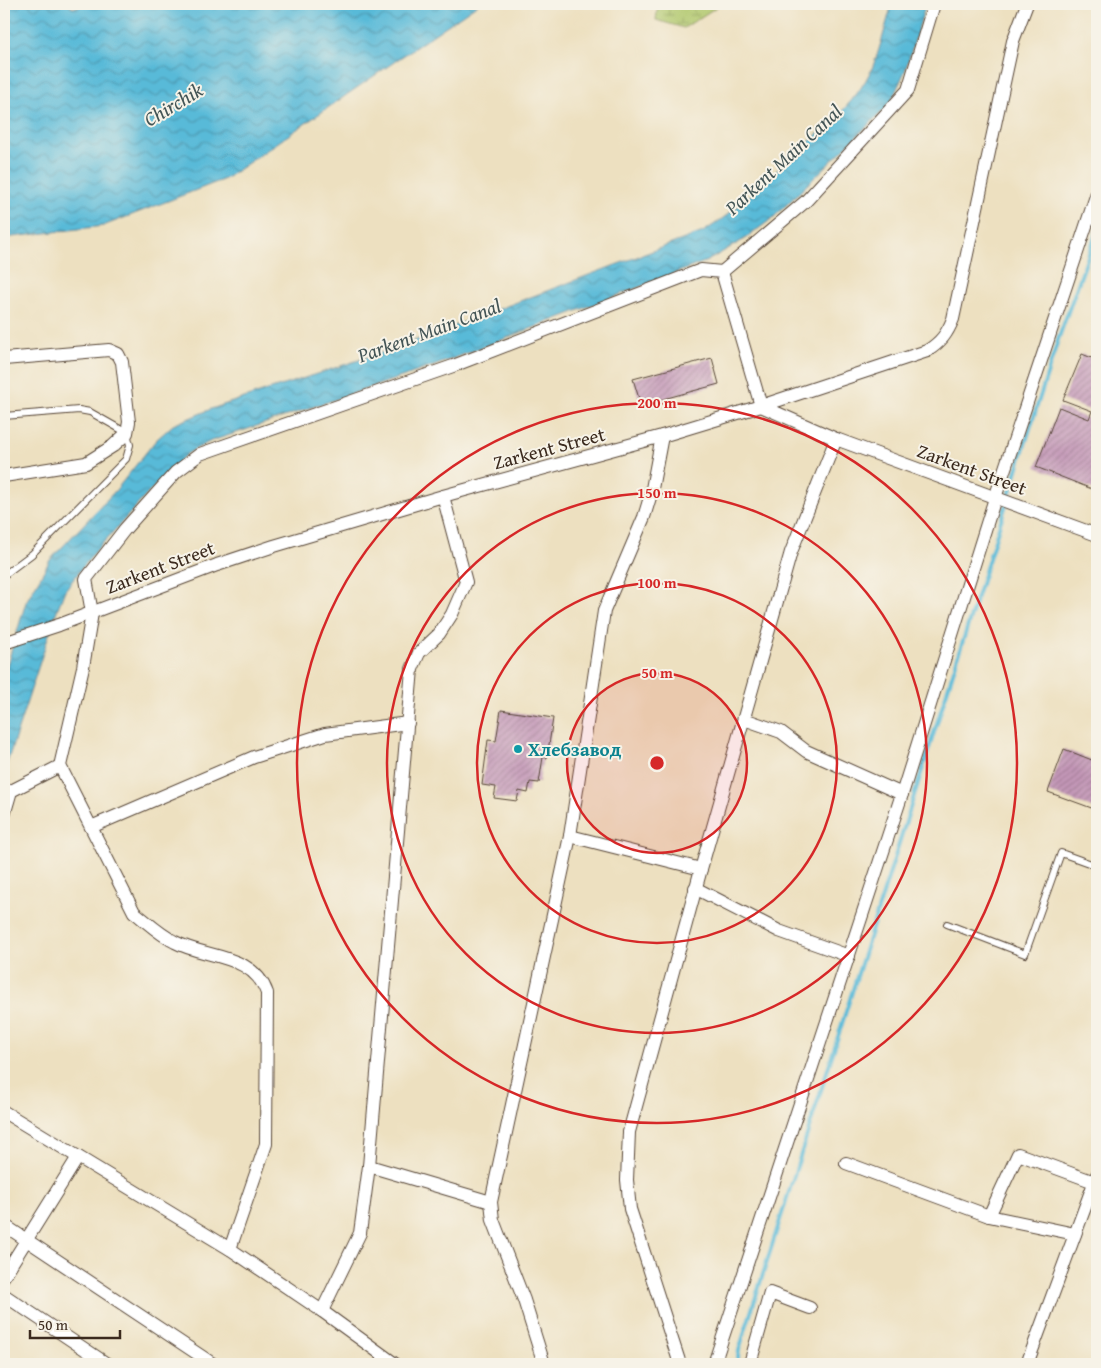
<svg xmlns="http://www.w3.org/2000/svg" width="1101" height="1368" font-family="'Gentium Book Plus',serif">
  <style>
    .wetland { fill: url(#wetland-marsh); stroke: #767946 }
    .water { fill: url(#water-waves); stroke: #4a727b }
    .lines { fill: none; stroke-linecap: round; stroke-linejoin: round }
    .stream { stroke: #59bad8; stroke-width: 4 }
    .building { fill: url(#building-hatch) }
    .service-casing { stroke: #564536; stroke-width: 8 }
    .minor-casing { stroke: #564536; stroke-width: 14 }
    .service { stroke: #fff; stroke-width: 6 }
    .minor { stroke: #fff; stroke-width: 12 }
    .ring { fill: none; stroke: #d62828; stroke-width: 2.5 }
    .culture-dot { fill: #0f9aa8; stroke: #f7f3e8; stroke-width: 2 }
    .labels { text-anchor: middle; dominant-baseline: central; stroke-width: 4; stroke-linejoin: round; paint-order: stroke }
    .street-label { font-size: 19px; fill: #3b2a1e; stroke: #f7f3e8 }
    .culture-label { font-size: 19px; font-weight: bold; fill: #0d838f; stroke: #f7f3e8; text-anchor: start }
    .water-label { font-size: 20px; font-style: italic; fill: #445556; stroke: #f7f3e8 }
    .centre { fill: #d62828; stroke: #f7f3e8; stroke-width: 2.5 }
    .ring-label { font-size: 15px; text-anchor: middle; font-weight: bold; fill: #d62828; stroke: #f7f3e8; stroke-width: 4; stroke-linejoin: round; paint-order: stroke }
  </style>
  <defs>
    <pattern id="wetland-marsh" width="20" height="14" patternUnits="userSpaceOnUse" patternTransform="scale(1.25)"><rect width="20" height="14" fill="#b1c86d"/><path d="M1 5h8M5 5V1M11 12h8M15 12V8" fill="none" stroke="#91a359"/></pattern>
    <pattern id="water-waves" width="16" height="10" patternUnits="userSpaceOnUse" patternTransform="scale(1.25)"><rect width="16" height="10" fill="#59bad8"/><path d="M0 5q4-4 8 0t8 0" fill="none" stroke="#4b97af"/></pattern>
    <pattern id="building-hatch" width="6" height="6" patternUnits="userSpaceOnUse" patternTransform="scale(1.25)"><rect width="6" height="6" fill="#c396b7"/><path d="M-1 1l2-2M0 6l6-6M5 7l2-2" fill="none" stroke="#a07b94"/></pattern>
  </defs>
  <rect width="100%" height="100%" fill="#f7f3e8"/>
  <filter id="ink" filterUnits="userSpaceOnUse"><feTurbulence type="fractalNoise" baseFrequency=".02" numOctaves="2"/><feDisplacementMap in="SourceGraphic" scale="10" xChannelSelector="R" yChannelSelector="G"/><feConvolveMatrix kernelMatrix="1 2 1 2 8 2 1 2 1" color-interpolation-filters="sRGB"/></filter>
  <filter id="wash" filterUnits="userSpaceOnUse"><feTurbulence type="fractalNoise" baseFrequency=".0096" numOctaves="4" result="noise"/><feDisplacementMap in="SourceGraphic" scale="20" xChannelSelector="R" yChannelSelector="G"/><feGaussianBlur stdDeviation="1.12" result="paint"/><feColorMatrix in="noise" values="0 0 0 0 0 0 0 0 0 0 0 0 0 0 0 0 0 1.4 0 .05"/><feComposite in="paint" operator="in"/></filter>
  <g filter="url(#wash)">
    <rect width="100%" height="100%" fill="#ede0c0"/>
    <path class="wetland" d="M658 4H721L684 28 656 20Z"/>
    <g class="water">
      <path d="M4 4H70L72 8 86 4H478L225 179 103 226 4 238Z"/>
      <path d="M892 4H926L905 71 890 104 773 218 743 240 707 261 431 367 242 431 211 441 188 453 170 469 94 553 65 590 56 613 4 772V675L26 602 50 560 116 490 156 440 173 425 211 409 398 347 703 232C735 212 760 186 787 161 819 132 855 107 873 66 881 46 886 24 892 4Z"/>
    </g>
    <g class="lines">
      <path class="stream" d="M737 1364 739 1350 1058 340 1097 231"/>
    </g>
    <g id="blocks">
      <g class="building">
        <path d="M1082 354 1097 360V491L1036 467 1059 407 1089 419 1092 411 1063 400Z"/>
        <path d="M712 358 719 384 641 405 633 379Z"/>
        <path d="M501 710 553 718 547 758 543 757 539 783 530 782 528 793 519 791 517 801 494 798 496 787 482 785 488 740 496 741Z"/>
        <path d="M1064 749 1097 762V810L1048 792Z"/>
      </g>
    </g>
  </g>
  <g filter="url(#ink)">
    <use href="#blocks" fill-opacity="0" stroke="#564536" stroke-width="1"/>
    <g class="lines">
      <g class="service-casing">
        <g id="service">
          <path d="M4 416 79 410 90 412 127 433 130 445 126 459 32 554 4 575"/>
          <path d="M947 924 1025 954 1061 853 1097 866"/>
        </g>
      </g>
      <g class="minor-casing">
        <g id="minor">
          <path d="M722 272 806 201 908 90 934 4"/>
          <path d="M4 359 109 350 118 354 122 362 129 422 127 433 113 446 86 463 4 476"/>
          <path d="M761 406 836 439 1097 535"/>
          <path d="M4 643 59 625 217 565 274 546 443 496 662 436 761 406 927 351C941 342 947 334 953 319L1013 41 1027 4"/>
          <path d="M744 719 781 732 806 751 902 794"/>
          <path d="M4 815 11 791 60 766"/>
          <path d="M91 827 254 757 325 734 408 723"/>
          <path d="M570 836 701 869"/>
          <path d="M695 888 779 931 849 956"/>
          <path d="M4 1112 230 1249 322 1311 395 1364"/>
          <path d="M846 1163 989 1216 1075 1234"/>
          <path d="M369 1166 491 1202"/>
          <path d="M989 1216 1018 1154 1097 1183"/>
          <path d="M4 1225 213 1364"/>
          <path d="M230 1249 266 1144 267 993C253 953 207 959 175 942 160 935 147 922 134 912L60 766 83 667 92 613 86 579 125 529 176 472 200 454 453 366 701 270 722 272 761 406"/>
          <path d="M4 1276 78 1157"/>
          <path d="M4 1295 107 1364"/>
          <path d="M322 1311 360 1233 369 1166 412 669 419 653 439 634 452 614 466 582 443 496"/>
          <path d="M544 1364 524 1300 493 1220 491 1202 570 836 604 611 644 517 651 494 662 436"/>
          <path d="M680 1364 630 1209 627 1180 629 1132 701 869 791 552 836 439"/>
          <path d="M714 1364 902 794 995 498 1097 193"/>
          <path d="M753 1364 751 1360 770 1293 810 1308"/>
          <path d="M1027 1364 1097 1175"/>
        </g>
      </g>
      <use href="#service" class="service"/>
      <use href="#minor" class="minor"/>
    </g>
  </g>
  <circle cx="657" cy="763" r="90" fill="#d62828" fill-opacity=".12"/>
  <g class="ring">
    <circle cx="657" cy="763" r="90"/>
    <circle cx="657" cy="763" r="180"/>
    <circle cx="657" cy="763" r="270"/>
    <circle cx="657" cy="763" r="360"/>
  </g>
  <circle class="culture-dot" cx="518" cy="749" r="5"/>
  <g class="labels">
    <g class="street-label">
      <text transform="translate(549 448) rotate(-15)">Zarkent Street</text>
      <text transform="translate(972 469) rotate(20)">Zarkent Street</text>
      <text transform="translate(160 567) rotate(-21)">Zarkent Street</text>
    </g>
    <g class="culture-label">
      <text x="528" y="749">Хлебзавод</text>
    </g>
    <g class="water-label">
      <text transform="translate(173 104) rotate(-31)">Chirchik</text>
      <text transform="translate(783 159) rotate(-43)">Parkent Main Canal</text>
      <text transform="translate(429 330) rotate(-20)">Parkent Main Canal</text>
    </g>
  </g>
  <circle cx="657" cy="763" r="8" class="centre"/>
  <g class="ring-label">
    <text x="657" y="408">200 m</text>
    <text x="657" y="498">150 m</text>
    <text x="657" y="588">100 m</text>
    <text x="657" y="678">50 m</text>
  </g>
  <rect width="1101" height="1368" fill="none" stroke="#f7f3e8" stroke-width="20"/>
  <path d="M30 1330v8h90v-8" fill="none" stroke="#3b2a1e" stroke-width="2.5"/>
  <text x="38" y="1330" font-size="15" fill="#3b2a1e" stroke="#f7f3e8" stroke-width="4" paint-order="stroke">50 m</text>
</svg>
